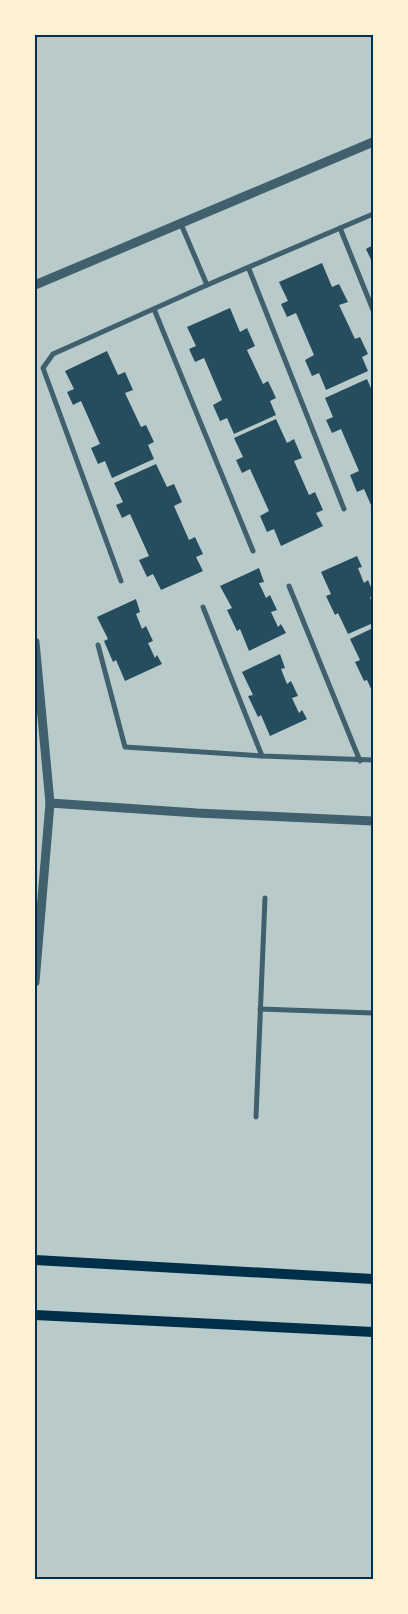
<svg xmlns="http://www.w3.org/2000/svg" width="408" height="1614" font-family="'Work Sans',sans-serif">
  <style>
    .green { fill: #b9caca }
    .building { fill: #264d5e }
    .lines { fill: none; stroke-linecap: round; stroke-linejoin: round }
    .minor { stroke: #3f606c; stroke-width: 5 }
    .tertiary { stroke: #3f606c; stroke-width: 9 }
    .secondary { stroke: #003049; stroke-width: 10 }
    .neatline { fill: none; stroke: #003049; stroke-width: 2 }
  </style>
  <rect width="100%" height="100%" fill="#fdf0d5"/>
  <rect class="green" x="35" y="35" width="338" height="1544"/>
  <g class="building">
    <path d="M373 245V264L366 249Z"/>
    <path d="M322 263 332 287 339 284 348 302 339 305 355 339 360 337 368 354 362 357 368 371 326 390 319 373 312 376 305 360 314 355 296 313 287 317 281 304 288 301 279 282Z"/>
    <path d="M230 308 240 332 247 328 255 346 247 350 263 384 268 381 276 398 270 401 276 415 234 434 227 418 220 421 213 405 222 400 204 358 195 362 189 349 196 346 187 327Z"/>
    <path d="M107 351 118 375 125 372 133 390 125 393 141 427 146 425 154 442 148 445 154 459 112 478 105 461 98 464 91 448 100 444 81 401 73 405 67 392 74 389 65 371Z"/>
    <path d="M367 379 373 393V504L371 505 364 489 357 492 350 475 359 471 341 429 332 433 326 420 333 417 325 398Z"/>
    <path d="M276 419 287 443 294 439 302 458 294 461 309 495 315 492 323 510 316 513 323 526 281 546 274 529 267 532 260 516 269 511 250 469 242 473 236 460 243 457 234 438Z"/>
    <path d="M156 464 167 487 174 484 182 502 174 506 189 540 195 537 203 554 196 557 203 571 161 590 153 574 147 577 139 560 149 556 130 514 122 518 116 505 123 502 114 483Z"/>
    <path d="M357 556 362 567 358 568 364 583 368 580 373 592V596L370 597 373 605V623L348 634 338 613 335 615 326 596 331 594 321 572Z"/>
    <path d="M259 568 264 582 259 583 266 598 270 595 277 610 271 612 278 627 281 624 286 633 249 651 240 629 237 631 227 610 232 608 220 586Z"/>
    <path d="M136 599 140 612 136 614 142 629 146 626 153 641 148 643 155 658 157 655 162 664 125 681 116 660 113 662 104 641 108 639 97 617Z"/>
    <path d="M373 628V693L367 680 364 681 355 662 360 660 350 639Z"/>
    <path d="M280 654 285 668 281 669 287 684 291 681 298 696 292 698 299 713 302 710 307 719 270 736 261 715 258 717 248 696 253 695 242 672Z"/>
  </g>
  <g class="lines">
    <g class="minor">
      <path d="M181 224 207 285"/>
      <path d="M340 228 373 310"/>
      <path d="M249 269 344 509"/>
      <path d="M154 309 253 551"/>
      <path d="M121 581 43 368 53 354 207 285 373 214"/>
      <path d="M289 586 360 761"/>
      <path d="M203 607 262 756"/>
      <path d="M98 645 125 747 262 756 373 760"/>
      <path d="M260 1009 373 1013"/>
      <path d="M256 1117 265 898"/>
    </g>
    <g class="tertiary">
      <path d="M35 285 373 142"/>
      <path d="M35 642 50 803 35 982"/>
      <path d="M50 803 197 813 373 821"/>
    </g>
    <g class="secondary">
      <path d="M35 1260 373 1279"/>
      <path d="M35 1315 373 1332"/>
    </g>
  </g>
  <rect width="408" height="1614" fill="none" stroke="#fdf0d5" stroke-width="72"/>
  <rect x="36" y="36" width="336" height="1542" class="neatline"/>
</svg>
